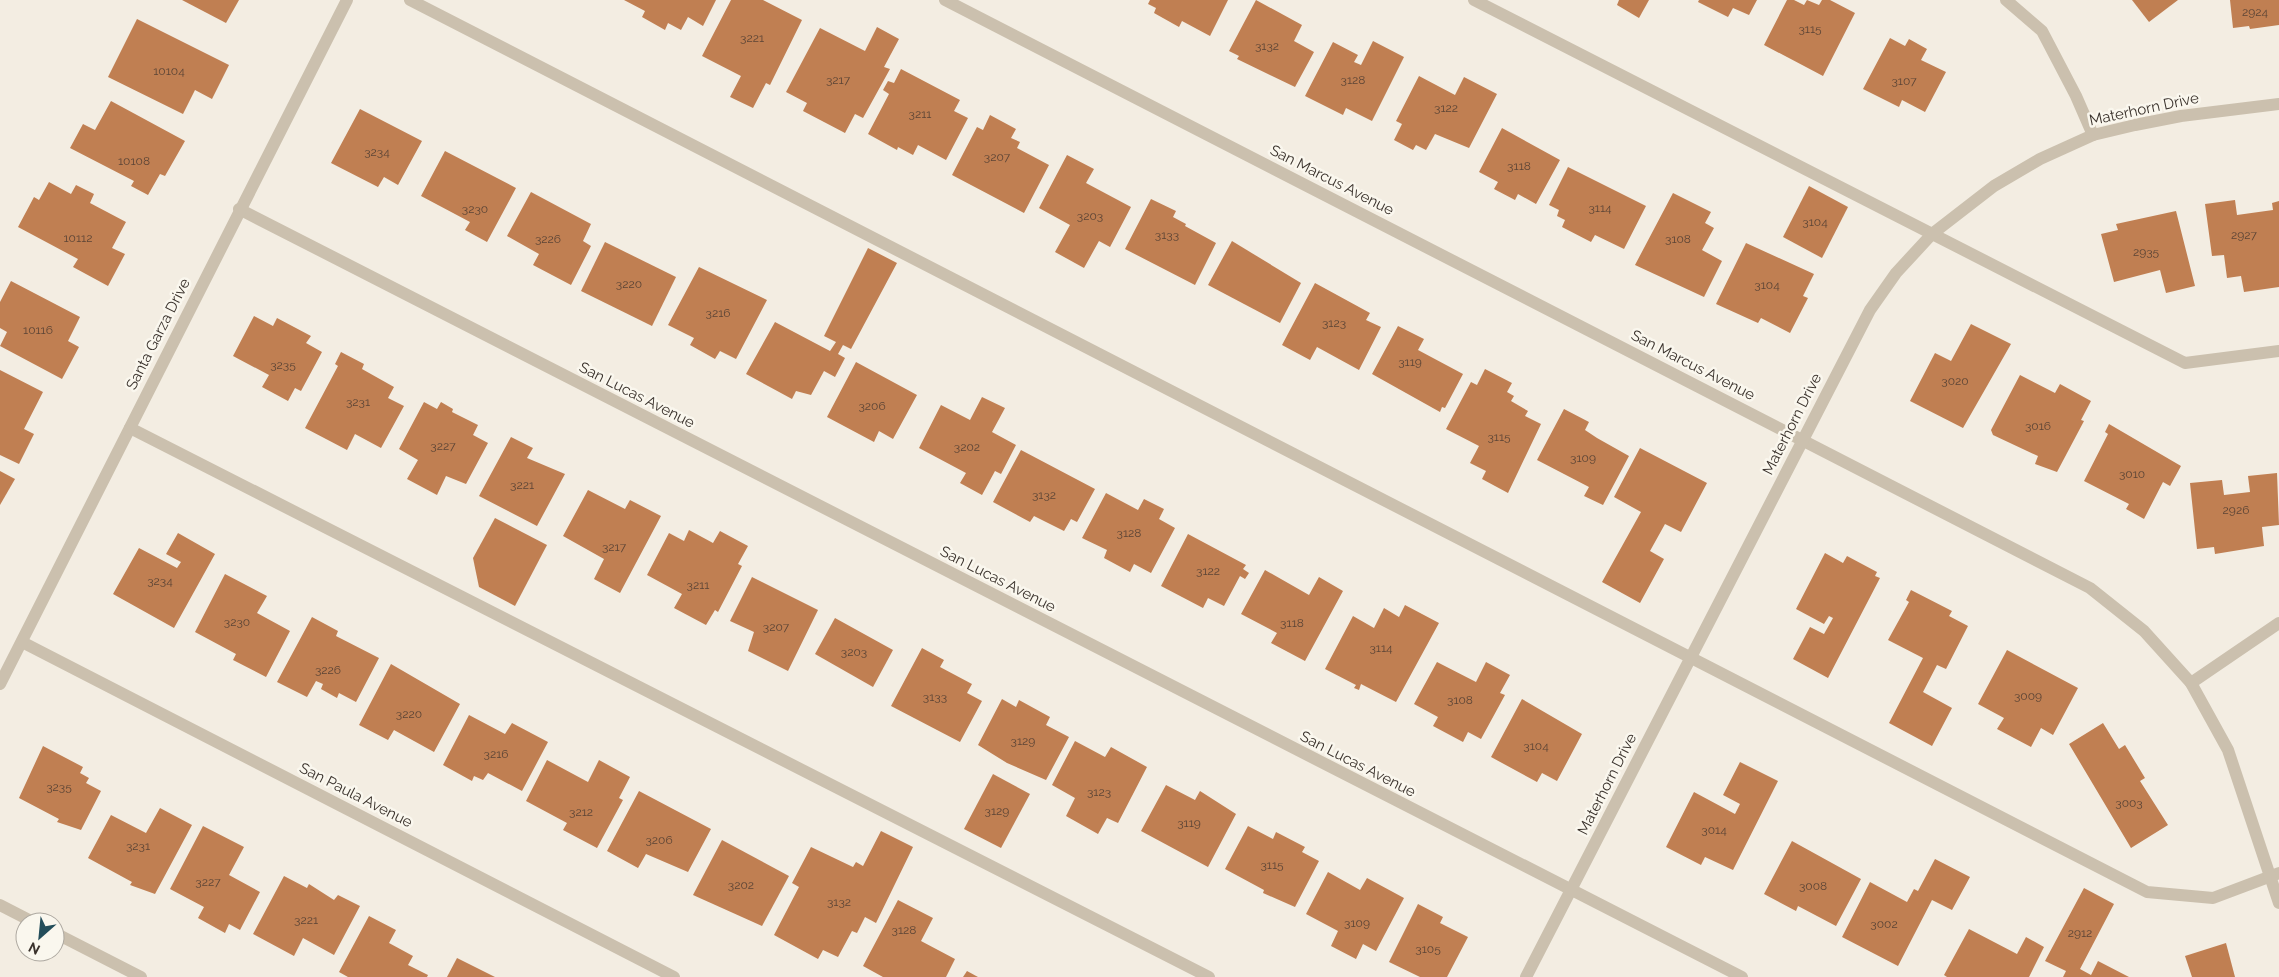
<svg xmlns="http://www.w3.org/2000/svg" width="2279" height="977" font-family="Raleway,sans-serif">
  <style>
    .building { fill: #c07f52 }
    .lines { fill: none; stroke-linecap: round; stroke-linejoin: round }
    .minor { stroke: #cbc0ae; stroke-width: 12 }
    .labels { text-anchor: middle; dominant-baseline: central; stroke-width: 5; stroke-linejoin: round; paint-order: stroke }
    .number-label { font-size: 12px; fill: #5c4536 }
    .street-label { font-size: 15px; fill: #3a322c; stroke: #faf7ee }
  </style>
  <rect width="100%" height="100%" fill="#f3ede2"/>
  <g class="building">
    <path d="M182 0H239L226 23Z"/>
    <path d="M624 0H716L703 26 688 17 681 30 668 23 665 30 642 17 645 11Z"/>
    <path d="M731 0H763L802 20 770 85 766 83 753 108 730 97 741 76 702 56Z"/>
    <path d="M1150 0H1228L1210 36 1182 21 1179 27 1154 13 1156 8 1148 4Z"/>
    <path d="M1256 0 1302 25 1294 41 1314 52 1295 87 1237 59 1239 56 1229 51Z"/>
    <path d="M1619 0H1649L1639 18 1617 5Z"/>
    <path d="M1699 0H1757L1749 15 1733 8 1728 17 1698 2Z"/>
    <path d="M1787 0H1794L1804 5 1807 0 1819 5 1822 0H1830L1855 13 1823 76 1764 45Z"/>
    <path d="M2132 0H2178L2149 22Z"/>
    <path d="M2230 0H2279V25L2250 29 2249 26 2233 28Z"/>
    <path d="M137 19 229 65 212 99 195 90 183 114 108 77Z"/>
    <path d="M877 27 899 39 884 67 890 69 863 118 855 114 845 133 803 111 807 103 786 92 820 28 865 51Z"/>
    <path d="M1890 38 1905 46 1909 39 1927 49 1921 60 1946 72 1925 112 1902 100 1899 107 1863 89Z"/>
    <path d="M1373 41 1404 57 1372 121 1346 108 1343 115 1305 96 1333 42 1358 55 1354 62 1361 65Z"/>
    <path d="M901 69 960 100 954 111 968 118 946 160 918 145 913 155 898 147 897 150 868 134 889 94 883 90 888 81 894 83Z"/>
    <path d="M1419 76 1455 95 1464 77 1497 94 1469 148 1435 134 1426 150 1416 145 1413 150 1394 140 1402 124 1396 121Z"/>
    <path d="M111 101 185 141 165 176 160 174 148 195 131 186 134 181 70 148 83 124 95 130Z"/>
    <path d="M360 109 422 141 398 185 384 177 378 187 331 163Z"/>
    <path d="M990 115 1016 129 1011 138 1020 142 1017 148 1049 165 1024 213 952 175 977 127 983 130Z"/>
    <path d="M1502 128 1560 160 1536 204 1518 194 1515 200 1494 189 1498 182 1479 172Z"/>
    <path d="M445 151 516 188 487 242 465 230 470 222 421 196Z"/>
    <path d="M1067 155 1094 169 1086 183 1131 207 1110 247 1099 241 1084 268 1055 252 1070 225 1039 208Z"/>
    <path d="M1568 167 1646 206 1624 249 1595 235 1591 242 1562 227 1565 220 1557 216 1559 210 1549 205Z"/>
    <path d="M49 182 71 194 76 185 94 194 90 203 126 222 112 248 125 254 108 286 73 267 78 259 18 227 34 197 39 200Z"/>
    <path d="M1809 186 1848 207 1822 258 1783 237Z"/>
    <path d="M531 192 591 224 583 241 591 246 571 285 533 265 539 254 507 236Z"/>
    <path d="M1673 193 1711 212 1705 223 1714 228 1702 250 1722 261 1704 297 1635 265Z"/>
    <path d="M1151 199 1176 211 1173 217 1186 224 1185 226 1216 243 1195 285 1125 249Z"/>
    <path d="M2235 200 2237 215 2273 210 2272 203 2279 201V287L2244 292 2241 276 2227 278 2224 255 2212 256 2205 204Z"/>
    <path d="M2176 211 2195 286 2166 293 2160 270 2114 282 2101 234 2118 230 2116 224Z"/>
    <path d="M1232 241 1301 283 1280 323 1208 285Z"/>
    <path d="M605 242 676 277 652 326 581 291Z"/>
    <path d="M1746 243 1814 274 1803 296 1808 298 1790 333 1761 318 1758 323 1716 304Z"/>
    <path d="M868 248 897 263 851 349 843 345 838 354 845 358 835 377 824 371 811 395 796 391 792 399 746 374 775 322 830 351 836 342 824 336Z"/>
    <path d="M699 267 767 300 736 359 720 351 715 359 690 345 694 338 668 325Z"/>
    <path d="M11 281 80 317 68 341 79 347 62 379 0 346 7 332 0 328V302Z"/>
    <path d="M1315 283 1370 313 1366 320 1381 327 1359 370 1317 347 1310 360 1282 345Z"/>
    <path d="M254 316 273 326 277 318 311 336 306 343 322 352 301 391 295 388 288 401 262 387 269 375 233 356Z"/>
    <path d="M1971 324 2011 344 1963 428 1910 401 1935 353 1951 361Z"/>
    <path d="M1398 326 1424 339 1418 350 1463 374 1445 408 1442 407 1440 412 1372 374Z"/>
    <path d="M341 352 364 364 362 369 394 387 388 398 404 406 381 448 355 434 347 450 305 428 338 366 335 364Z"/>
    <path d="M856 362 917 395 893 439 879 431 874 442 827 417Z"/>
    <path d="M1485 369 1512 383 1507 392 1514 396 1511 401 1528 411 1525 416 1541 424 1508 493 1482 479 1486 471 1470 463 1479 446 1446 429 1471 382 1477 385Z"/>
    <path d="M0 370 43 392 24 429 34 434 19 464 0 455Z"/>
    <path d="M2020 375 2055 393 2060 384 2091 401 2081 420 2084 421 2057 472 2035 464 2038 456 1993 435 1991 430Z"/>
    <path d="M982 397 1005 408 992 432 1016 445 1001 474 995 471 982 495 960 483 966 473 919 448 941 405 970 420Z"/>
    <path d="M424 402 437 409 441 402 453 409 452 412 478 425 473 435 488 443 466 484 446 476 437 495 407 479 418 460 399 449Z"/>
    <path d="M1564 409 1589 422 1585 430 1597 438 1629 456 1603 505 1584 496 1589 487 1537 460Z"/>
    <path d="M2109 424 2181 466 2170 486 2163 482 2144 519 2126 509 2129 504 2084 481 2108 434 2105 432Z"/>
    <path d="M511 437 533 448 527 458 565 474 537 526 479 496Z"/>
    <path d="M1640 448 1707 483 1681 532 1665 524 1650 551 1664 559 1640 603 1602 582 1641 512 1614 497Z"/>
    <path d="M1021 450 1095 489 1077 522 1071 519 1064 531 1034 516 1030 522 993 502Z"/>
    <path d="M0 471 15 479 0 505Z"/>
    <path d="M2277 473 2279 525 2262 527 2264 546 2215 554 2214 547 2197 549 2190 483 2222 480 2224 495 2250 492 2248 476Z"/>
    <path d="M588 490 625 509 630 500 661 516 620 593 594 579 604 559 563 536Z"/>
    <path d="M1106 493 1138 510 1144 499 1164 509 1159 519 1175 528 1151 573 1134 564 1130 572 1104 558 1107 550 1082 538Z"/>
    <path d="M495 518 547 545 515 606 479 587 473 558Z"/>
    <path d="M689 530 713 543 720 531 748 546 738 564 742 566 718 612 715 610 706 625 674 608 682 594 647 575 669 533 684 541Z"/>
    <path d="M178 533 215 554 174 628 113 594 139 548 177 568 181 562 166 554Z"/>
    <path d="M1188 534 1246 565 1243 569 1249 573 1245 579 1240 576 1224 606 1208 598 1203 608 1161 586Z"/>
    <path d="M1825 553 1843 563 1847 556 1877 572 1875 576 1880 578 1828 678 1793 659 1810 627 1824 634 1833 618 1829 616 1824 624 1796 609Z"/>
    <path d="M1265 570 1309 595 1319 577 1343 591 1305 661 1271 643 1277 633 1241 614Z"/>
    <path d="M225 574 267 596 257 613 290 631 266 677 233 660 236 654 195 632Z"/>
    <path d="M752 577 818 610 788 671 748 651 754 632 730 621Z"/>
    <path d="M1911 590 1952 611 1949 616 1968 626 1946 669 1937 665 1923 692 1952 708 1932 746 1889 723 1923 658 1888 640 1909 602 1906 600Z"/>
    <path d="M1405 605 1439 623 1396 702 1361 684 1359 690 1354 688 1356 685 1325 669 1353 616 1374 628 1384 608 1399 617Z"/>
    <path d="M312 617 338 631 336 636 379 658 356 702 339 693 337 698 321 689 323 684 316 681 307 697 277 682Z"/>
    <path d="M835 618 893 650 873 687 815 654Z"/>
    <path d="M922 648 944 660 940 667 972 684 967 693 982 701 960 742 891 706Z"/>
    <path d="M2007 650 2078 688 2053 735 2041 728 2031 747 1997 729 2004 718 1978 704Z"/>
    <path d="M1437 662 1476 682 1486 662 1510 675 1500 693 1505 695 1481 739 1468 732 1463 742 1433 726 1438 717 1414 704Z"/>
    <path d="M391 664 460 704 434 752 394 730 388 740 359 725Z"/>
    <path d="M1002 699 1016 707 1019 700 1050 717 1046 725 1069 737 1046 780 1007 763 978 745Z"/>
    <path d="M1522 699 1582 734 1557 781 1542 773 1537 782 1491 757Z"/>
    <path d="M469 715 505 734 512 723 548 742 522 791 488 773 483 780 474 776 472 781 443 765Z"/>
    <path d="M2103 723 2119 749 2125 745 2145 778 2140 781 2168 825 2131 848 2069 744Z"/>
    <path d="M1075 741 1105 757 1111 747 1147 767 1118 823 1107 818 1098 834 1066 816 1075 798 1052 785Z"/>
    <path d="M43 746 83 767 80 773 89 778 86 783 101 791 81 830 57 822 59 819 19 798Z"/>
    <path d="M547 760 588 782 599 760 630 777 619 798 623 800 597 848 563 830 567 823 526 801Z"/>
    <path d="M1740 762 1778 781 1733 870 1705 857 1701 865 1666 847 1694 792 1735 814 1740 804 1723 795Z"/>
    <path d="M993 774 1030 794 1001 848 964 829Z"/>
    <path d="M1166 785 1195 800 1200 791 1236 814 1208 867 1141 831Z"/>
    <path d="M639 791 711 829 688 872 646 854 638 868 607 851Z"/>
    <path d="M160 808 192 825 155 894 130 885 132 882 88 858 111 815 146 833Z"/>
    <path d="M203 826 244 847 229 875 260 892 240 930 229 924 225 933 198 918 204 907 170 889Z"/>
    <path d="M1248 826 1273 839 1276 832 1305 847 1302 852 1319 861 1295 907 1263 893 1264 890 1225 869Z"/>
    <path d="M881 831 913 847 876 923 865 917 857 933 852 931 838 957 823 950 818 959 774 935 799 887 792 883 811 847 853 867 856 862 863 866Z"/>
    <path d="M722 840 789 876 762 926 693 895Z"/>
    <path d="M1792 841 1861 879 1836 926 1798 906 1796 911 1764 894Z"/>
    <path d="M1935 859 1970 877 1952 910 1932 900 1898 966 1842 937 1870 882 1907 902 1914 889 1918 891Z"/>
    <path d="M1328 872 1360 890 1367 878 1404 898 1376 951 1363 944 1356 959 1331 946 1338 931 1306 914Z"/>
    <path d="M284 876 307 888 309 884 334 900 338 895 360 906 334 955 303 938 294 956 253 934Z"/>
    <path d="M2084 888 2114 904 2080 969 2091 975 2098 961 2129 977H2063L2066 971 2045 961Z"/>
    <path d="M898 900 933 918 921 941 955 959 946 977H883L863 966Z"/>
    <path d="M1418 904 1443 917 1440 923 1468 937 1447 977H1420L1389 962Z"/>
    <path d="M369 916 396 930 389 943 413 956 408 965 428 975 427 977H348L339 972Z"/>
    <path d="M1969 929 2017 954 2026 937 2044 947 2029 977H1947L1944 975Z"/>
    <path d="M2226 943 2235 977H2192L2185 956Z"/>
    <path d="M457 958 495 977H447Z"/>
    <path d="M967 971 978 977H963Z"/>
  </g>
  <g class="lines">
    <g class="minor">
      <path d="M410 0 2147 892 2213 898 2279 873"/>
      <path d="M945 0 2090 588 2144 631 2191 683 2228 750 2279 903"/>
      <path d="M1474 0 2185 363 2279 351"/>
      <path d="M2006 0 2042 31 2076 96 2093 135"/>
      <path d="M239 209 1742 977"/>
      <path d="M130 428 1209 977"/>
      <path d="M22 642 674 977"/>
      <path d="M2191 683 2279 623"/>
      <path d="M0 684 347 0"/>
      <path d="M0 905 33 922"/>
      <path d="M55 933 141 977"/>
      <path d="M1526 977 1870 310 1896 273 1932 234 1994 186 2040 159 2093 135 2135 125 2181 116 2279 104"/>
    </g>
  </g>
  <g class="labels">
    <g class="number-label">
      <text x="2255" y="12">2924</text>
      <text x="1810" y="29">3115</text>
      <text x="752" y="38">3221</text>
      <text x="1267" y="46">3132</text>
      <text x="169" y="71">10104</text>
      <text x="838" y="80">3217</text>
      <text x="1353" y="80">3128</text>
      <text x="1904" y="81">3107</text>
      <text x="1446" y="108">3122</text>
      <text x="920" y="114">3211</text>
      <text x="377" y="152">3234</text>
      <text x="997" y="157">3207</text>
      <text x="134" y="161">10108</text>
      <text x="1519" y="166">3118</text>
      <text x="1600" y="208">3114</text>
      <text x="475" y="209">3230</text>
      <text x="1090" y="216">3203</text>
      <text x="1815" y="222">3104</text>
      <text x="1167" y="235">3133</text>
      <text x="2244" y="235">2927</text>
      <text x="78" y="238">10112</text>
      <text x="548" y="239">3226</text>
      <text x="1678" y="239">3108</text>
      <text x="2146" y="252">2935</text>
      <text x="629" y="284">3220</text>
      <text x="1767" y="285">3104</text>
      <text x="718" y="313">3216</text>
      <text x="1334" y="323">3123</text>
      <text x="38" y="330">10116</text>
      <text x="1410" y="362">3119</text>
      <text x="283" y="365">3235</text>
      <text x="1955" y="381">3020</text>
      <text x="358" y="402">3231</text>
      <text x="872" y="406">3206</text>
      <text x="2038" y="426">3016</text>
      <text x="1499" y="437">3115</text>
      <text x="443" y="446">3227</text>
      <text x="967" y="447">3202</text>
      <text x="1583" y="458">3109</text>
      <text x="2132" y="474">3010</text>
      <text x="522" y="485">3221</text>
      <text x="1044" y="495">3132</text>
      <text x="2236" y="510">2926</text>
      <text x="1129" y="533">3128</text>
      <text x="614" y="547">3217</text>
      <text x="1208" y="571">3122</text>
      <text x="160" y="581">3234</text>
      <text x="698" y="585">3211</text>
      <text x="237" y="622">3230</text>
      <text x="1292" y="623">3118</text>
      <text x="776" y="627">3207</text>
      <text x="1381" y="648">3114</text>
      <text x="854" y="652">3203</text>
      <text x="328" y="670">3226</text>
      <text x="2028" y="696">3009</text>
      <text x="935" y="697">3133</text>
      <text x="1460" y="700">3108</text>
      <text x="409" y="714">3220</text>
      <text x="1023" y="741">3129</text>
      <text x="1536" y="746">3104</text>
      <text x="496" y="754">3216</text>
      <text x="59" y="787">3235</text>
      <text x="1099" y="792">3123</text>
      <text x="2129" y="803">3003</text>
      <text x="997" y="811">3129</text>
      <text x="581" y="812">3212</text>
      <text x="1189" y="823">3119</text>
      <text x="1714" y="830">3014</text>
      <text x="659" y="840">3206</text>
      <text x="138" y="846">3231</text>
      <text x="1272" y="865">3115</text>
      <text x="208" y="882">3227</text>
      <text x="741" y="885">3202</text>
      <text x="1813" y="886">3008</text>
      <text x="839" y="902">3132</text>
      <text x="306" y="920">3221</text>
      <text x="1357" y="923">3109</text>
      <text x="1884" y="924">3002</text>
      <text x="904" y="930">3128</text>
      <text x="2080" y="933">2912</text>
      <text x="1428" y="949">3105</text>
    </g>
    <g class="street-label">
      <text transform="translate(2144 109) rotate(-12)">Materhorn Drive</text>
      <text transform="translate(1332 180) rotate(27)">San Marcus Avenue</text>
      <text transform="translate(158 334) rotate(-63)">Santa Garza Drive</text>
      <text transform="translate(1693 365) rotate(27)">San Marcus Avenue</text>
      <text transform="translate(637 395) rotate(27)">San Lucas Avenue</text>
      <text transform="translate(1792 424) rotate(-63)">Materhorn Drive</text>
      <text transform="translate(998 579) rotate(27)">San Lucas Avenue</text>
      <text transform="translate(1358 764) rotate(27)">San Lucas Avenue</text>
      <text transform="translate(1607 784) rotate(-63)">Materhorn Drive</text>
      <text transform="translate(356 795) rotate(27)">San Paula Avenue</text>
    </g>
  </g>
  <g transform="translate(40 937) rotate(207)"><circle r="24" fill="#faf7ee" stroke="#ada8a0"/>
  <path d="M0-4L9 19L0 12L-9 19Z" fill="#234d5a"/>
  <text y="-8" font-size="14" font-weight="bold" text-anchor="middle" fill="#3a322c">N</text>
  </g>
</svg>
